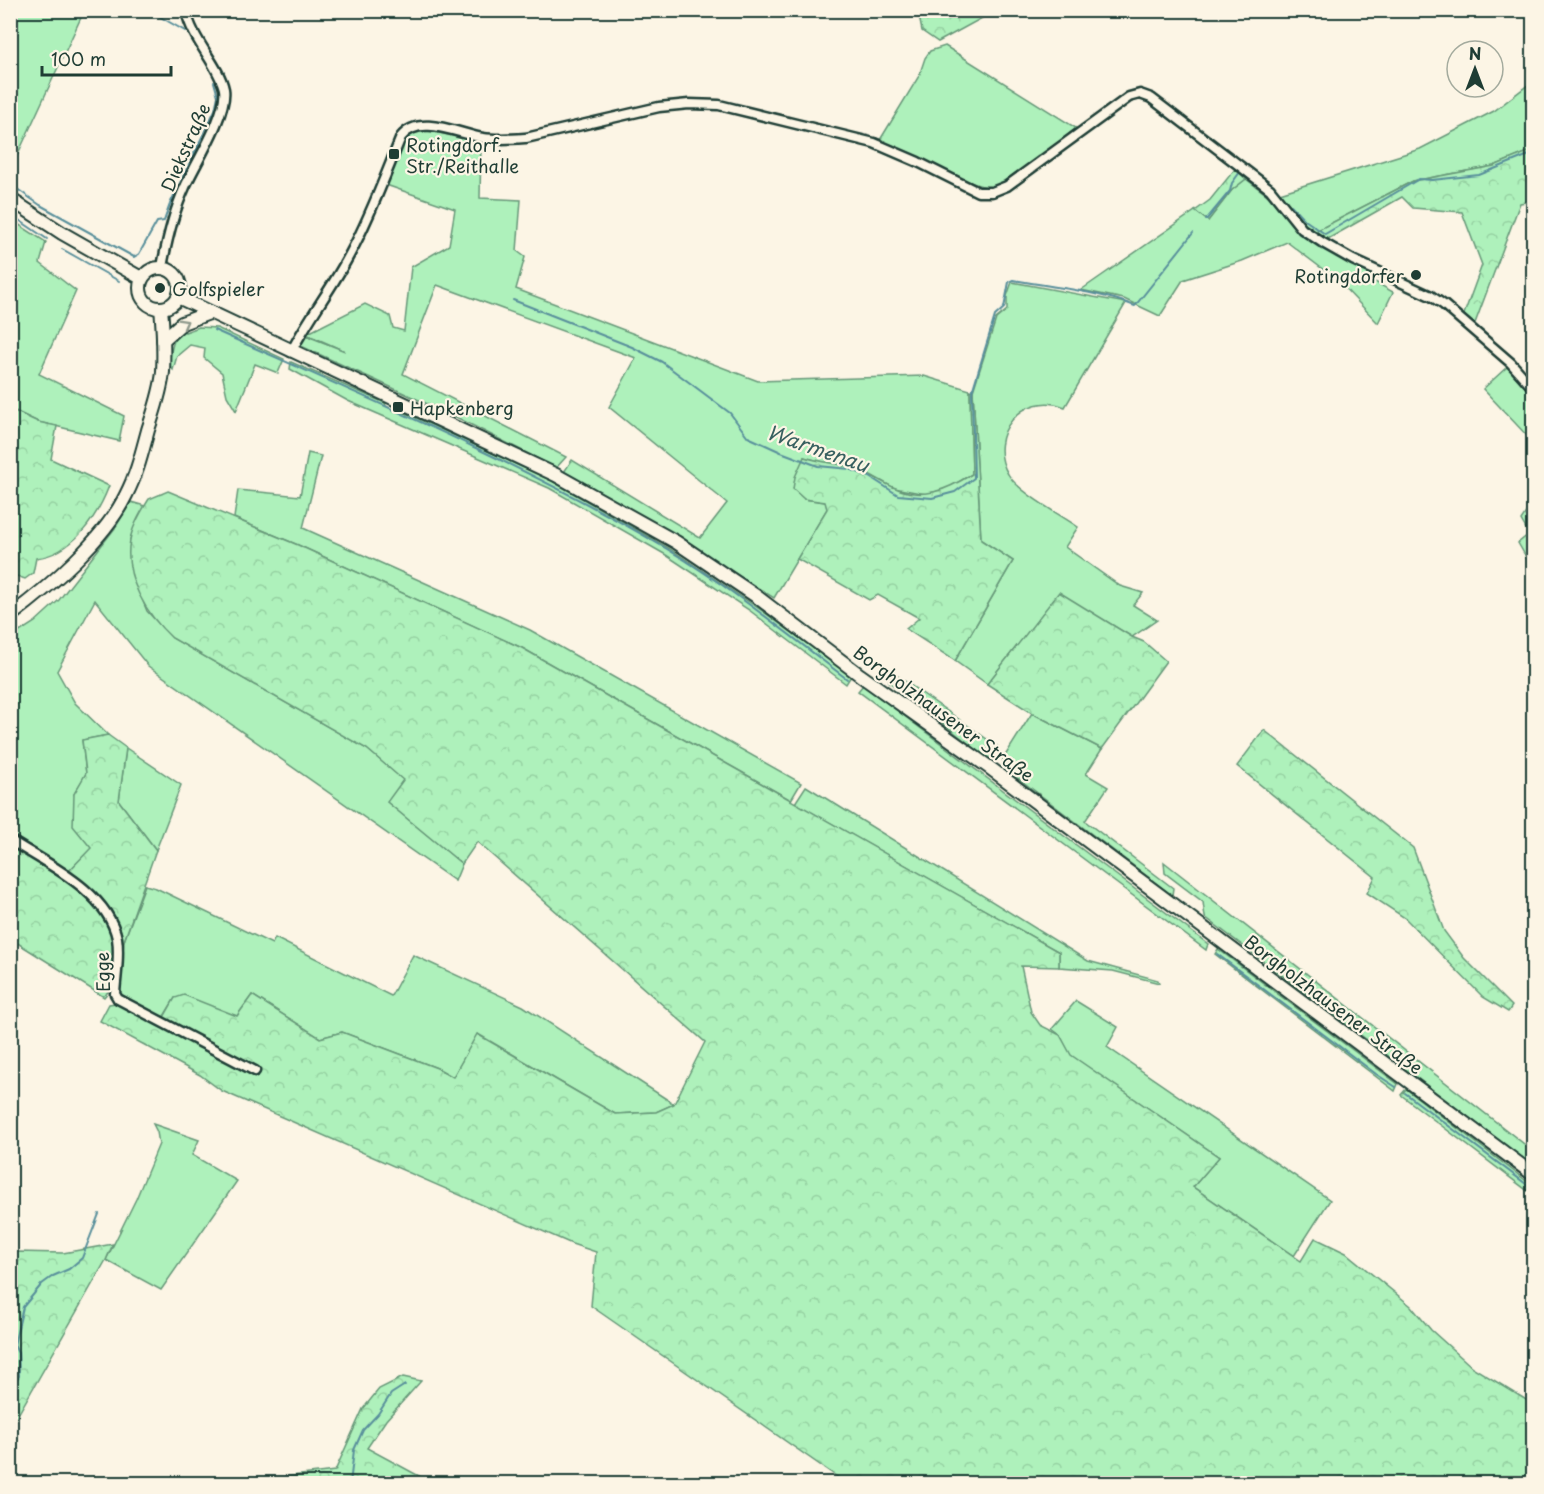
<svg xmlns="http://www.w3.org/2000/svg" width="1544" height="1494" font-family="'Playpen Sans',sans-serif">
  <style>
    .grass { fill: #aef1bb; stroke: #669778; stroke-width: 1.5 }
    .forest { fill: url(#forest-crowns); stroke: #669778; stroke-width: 1.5 }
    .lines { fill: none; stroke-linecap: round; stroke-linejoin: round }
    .stream { stroke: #588f9b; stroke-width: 2 }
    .street-casing { stroke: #1f3d34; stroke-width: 13 }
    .secondary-casing { stroke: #1f3d34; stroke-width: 16 }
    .street { stroke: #fcf5e5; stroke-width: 8 }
    .secondary { stroke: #fcf5e5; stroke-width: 12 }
    .oneway { stroke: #8e998c }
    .poi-dot { fill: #1f3d34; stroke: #fcf5e5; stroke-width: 2 }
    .labels { text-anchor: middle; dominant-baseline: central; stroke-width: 4.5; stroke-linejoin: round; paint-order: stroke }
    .poi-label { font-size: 18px; fill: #1f3d34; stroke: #fcf5e5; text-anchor: start }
    .street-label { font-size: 18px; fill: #1f3d34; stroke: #fcf5e5 }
    .water-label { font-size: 20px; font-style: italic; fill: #375f5f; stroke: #fcf5e5 }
  </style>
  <defs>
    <pattern id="forest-crowns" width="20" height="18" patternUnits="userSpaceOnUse" patternTransform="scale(1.5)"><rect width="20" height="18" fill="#aef1bb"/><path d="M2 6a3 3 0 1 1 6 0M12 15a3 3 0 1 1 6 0" fill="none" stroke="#95d0a1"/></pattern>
  </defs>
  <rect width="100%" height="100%" fill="#fcf5e5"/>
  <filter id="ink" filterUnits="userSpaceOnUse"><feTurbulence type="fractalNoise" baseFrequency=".0167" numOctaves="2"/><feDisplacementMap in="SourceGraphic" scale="12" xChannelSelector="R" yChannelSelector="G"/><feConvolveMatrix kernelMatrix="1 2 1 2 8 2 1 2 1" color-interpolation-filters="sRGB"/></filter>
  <g filter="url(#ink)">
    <g class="grass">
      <path d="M11 10 84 11 11 169 10 11Z"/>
      <path d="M945 46 1076 128C1057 143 1014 182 994 187 977 191 900 149 880 140L919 76 925 58 930 51Z"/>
      <path d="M1533 81V150L1494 166 1413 181 1314 232 1305 225 1280 193 1420 149 1494 111Z"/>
      <path d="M425 130 481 142 480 198 521 200 517 251 525 257 516 289 758 381 924 376 970 390 972 474 947 489 926 494 894 488 869 474 804 457V499L826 502 827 509 774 598 693 547 564 472 572 460 700 538 727 503 609 407 636 358 437 285 403 374 566 457 556 468 456 417 301 346 305 335 345 351 306 334 365 304 390 316 393 328 404 331 411 267 449 245 455 209 386 185 407 136 412 133Z"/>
      <path d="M1246 179 1271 198 1300 232 1366 270 1373 281 1393 292 1378 323 1337 280 1287 242 1242 261 1183 280 1160 316 1124 299 1081 290 1195 211 1208 221 1232 190Z"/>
      <path d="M10 219 46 242 40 263 76 291 39 374 124 416 119 441 38 422 11 409Z"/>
      <path d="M1012 282 1126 303 1065 407C1024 390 985 435 1008 474 1018 492 1059 514 1078 527L1065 547 1120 586 1143 593 1133 605 1157 620 1132 637 1059 593 987 684 955 661 1013 561 981 540 973 391 996 319 1007 310V296Z"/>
      <path d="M199 327 217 328 284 359 278 373 255 364 236 411 227 396 222 373 204 358 205 348 190 345 177 356 173 370 169 365C171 351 172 339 182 328L185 332Z"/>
      <path d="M291 362 385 403 386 406 394 410 397 409 552 481 670 549 761 610 851 676 846 684 749 610 666 555 549 488 348 401 290 369Z"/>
      <path d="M1507 367 1533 396V442L1483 389Z"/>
      <path d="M308 453 321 456 303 528 530 630 801 783 791 800 522 648 298 545 234 518 238 490 300 496Z"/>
      <path d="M131 502 145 506 130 539 133 577 147 611 172 638 367 749 404 780 388 802 462 864 455 881 148 666 95 600 57 671 75 703 108 735 82 740 86 774 74 794 92 848 68 872 11 834 10 638 35 622 59 600 115 528Z"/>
      <path d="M889 670 998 747 989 759 889 682Z"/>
      <path d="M863 685 1208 944 1206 950 858 691Z"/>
      <path d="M1032 713 1102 749 1086 774 1108 787 1085 821 1173 888 1172 895 1003 767V759Z"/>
      <path d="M126 748 181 785 156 850 119 801Z"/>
      <path d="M806 786 1088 961 1158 980 1159 983 1113 971 1059 967V952L795 803Z"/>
      <path d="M1164 862 1533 1151V1166L1205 917 1203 902 1165 873Z"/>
      <path d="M145 885 156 888 272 944 275 938 391 996 413 955 523 1006 674 1104 656 1112 615 1114 478 1034 453 1077 437 1068 342 1032 320 1038 252 995 237 1016 175 998 163 1018 126 1000 119 992 124 941Z"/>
      <path d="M1218 949 1398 1084 1395 1091 1215 954Z"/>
      <path d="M1076 1001 1118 1027 1107 1047 1330 1200 1294 1256 1193 1187 1219 1157 1070 1055 1060 1035 1052 1029Z"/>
      <path d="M1406 1089 1533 1186V1195L1401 1095Z"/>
      <path d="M153 1124 199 1140 192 1155 237 1181 161 1290 106 1260 136 1199 159 1144 157 1132Z"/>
    </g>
    <g class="forest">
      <path d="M918 11V10L995 11 938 42 922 31Z"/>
      <path d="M1533 150V201L1520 203 1474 326 1463 317 1482 265 1462 212 1413 208 1402 197 1326 240 1314 232 1413 181 1494 166Z"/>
      <path d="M1235 169 1246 179 1232 190 1208 221 1195 211 1210 200Z"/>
      <path d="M970 390 973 391 981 540 1013 561 955 661 906 629 919 618 878 595 869 600 797 559 827 509 825 502 804 499 793 489 795 477 804 457C820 462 835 463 851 467 866 471 878 481 893 487 923 501 947 490 972 474Z"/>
      <path d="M10 409 38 422 57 426 51 459 109 486C97 517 73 554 36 558L33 573 25 579 11 574Z"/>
      <path d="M168 491 298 545 522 648 1059 952V967L1021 966 1031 1012 1040 1025 1060 1035 1071 1055 1219 1157 1193 1187 1301 1261 1315 1238 1346 1253 1411 1306 1431 1330 1472 1367 1533 1404V1483H846L591 1306 596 1252 572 1244 222 1091 200 1075 100 1021 109 1004 116 1003 159 1026 175 998 184 995 237 1016 252 995 320 1038 342 1032 437 1068 453 1077 477 1034 615 1114 656 1112 674 1104 705 1042 477 842 462 864 387 802 403 780 367 749 172 638C147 615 123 577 130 540 132 527 142 510 149 499Z"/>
      <path d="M1533 502H1534L1533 569 1518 543 1529 534 1521 520Z"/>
      <path d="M1059 592 1132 637 1144 642 1166 661 1102 749 1032 713 987 684Z"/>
      <path d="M1264 730 1413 848 1444 931 1464 958 1512 1006 1508 1012 1483 997 1405 918 1367 893 1375 877 1237 766Z"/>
      <path d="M108 735 126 748 119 801 156 850 124 941H122C112 907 96 892 68 872L91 848 73 826 74 794 86 773 82 740Z"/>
      <path d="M10 844C41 864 96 891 110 926 114 937 114 950 113 963 112 976 113 987 104 997L11 939Z"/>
      <path d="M113 1244 106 1260 11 1427V1259L17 1252 63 1253Z"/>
      <path d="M403 1377 421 1381 386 1420 367 1448 432 1483H231L335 1471 363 1409 379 1389Z"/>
    </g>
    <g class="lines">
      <g class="stream">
        <path d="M148 10 185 31"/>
        <path d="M10 184 40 205 134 257 139 254 157 222 164 221 170 204 215 110 218 96 214 82"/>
        <path d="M1291 205 1305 220 1325 234 1419 179 1432 180 1479 175 1534 153"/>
        <path d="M10 214 47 239"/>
        <path d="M1206 220 1230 191 1232 183 1240 172 1272 197"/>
        <path d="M62 249 119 281"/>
        <path d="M513 300 632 347 662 362 730 413 748 437 781 452 818 466 850 469 870 477 898 495 932 498 955 492 974 478 972 392 995 316 1004 308 1009 282 1013 280C1054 287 1096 291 1135 306L1193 233"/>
        <path d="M214 330C367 398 522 463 667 549 730 587 788 634 847 679"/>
        <path d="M1217 954 1376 1074 1396 1087"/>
        <path d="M1405 1093 1534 1190"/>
        <path d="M10 1387 19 1376 18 1353 14 1345 23 1307 42 1284 53 1276 69 1269 82 1258 99 1214"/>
        <path d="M350 1484 354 1450 363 1430 378 1414 391 1394 405 1385"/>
      </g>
      <g class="street-casing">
        <g id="street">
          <path d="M162 267C167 240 173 213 185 187 195 164 228 113 224 89 219 65 191 39 186 10"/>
          <path d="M291 352C309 317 333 287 351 252 371 215 385 176 401 137 419 113 459 134 483 138 497 140 511 139 526 138L659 107 689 104 719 105 874 143 918 162 978 192H992L1007 186 1129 97 1140 94 1151 98 1270 189 1302 229 1323 243 1353 260 1431 296 1444 305 1511 363 1534 389"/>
          <path d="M10 840C47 864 107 891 117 938 120 956 116 976 115 994L118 999 255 1071"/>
        </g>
      </g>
      <g class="secondary-casing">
        <g id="secondary">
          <path d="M10 199 62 233 141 278"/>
          <circle cx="160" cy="288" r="20"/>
          <path d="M178 297 556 475 676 542 756 596 860 675 990 768 1534 1175"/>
          <path d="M163 340 182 323 209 313"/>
          <path d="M10 616C49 587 105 539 126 495 137 474 142 452 148 430 154 411 161 392 163 372 164 351 163 329 161 308"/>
        </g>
      </g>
      <use href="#street" class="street"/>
      <use href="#secondary" class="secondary"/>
    </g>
    <defs><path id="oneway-chevron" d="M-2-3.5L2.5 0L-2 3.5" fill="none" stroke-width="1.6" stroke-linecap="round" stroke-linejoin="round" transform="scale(1.5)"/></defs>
    <use class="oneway" href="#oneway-chevron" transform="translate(184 323) rotate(-29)"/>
  </g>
  <g class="poi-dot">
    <rect x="388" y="148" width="12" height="12" rx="3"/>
    <circle cx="1416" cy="275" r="6"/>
    <circle cx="160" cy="288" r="6"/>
    <rect x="392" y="401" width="12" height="12" rx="3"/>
  </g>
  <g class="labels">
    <g class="poi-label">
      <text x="406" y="144">Rotingdorf.<tspan x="406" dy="21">Str./Reithalle</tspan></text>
      <text x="1404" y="275" text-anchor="end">Rotingdorfer</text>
      <text x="172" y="288">Golfspieler</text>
      <text x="410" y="407">Hapkenberg</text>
    </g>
    <g class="street-label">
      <text transform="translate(185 147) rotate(-66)">Diekstraße</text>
      <text transform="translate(944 713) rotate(36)">Borgholzhausener Straße</text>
      <text transform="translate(102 972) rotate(-92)">Egge</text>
      <text transform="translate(1334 1004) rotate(37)">Borgholzhausener Straße</text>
    </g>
    <g class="water-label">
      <text transform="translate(818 448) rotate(19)">Warmenau</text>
    </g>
  </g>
  <rect width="1544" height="1494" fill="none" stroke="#fcf5e5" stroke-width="36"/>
  <rect x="18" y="18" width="1508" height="1458" fill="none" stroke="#1f3d34" stroke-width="2" filter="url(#ink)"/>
  <g transform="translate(1475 69)"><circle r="28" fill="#fcf5e5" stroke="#a4ab9e" stroke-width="1.5"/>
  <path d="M0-4.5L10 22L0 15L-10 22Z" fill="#1f3d34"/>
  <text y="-9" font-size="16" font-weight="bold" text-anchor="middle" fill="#1f3d34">N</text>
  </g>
  <path d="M42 66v9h129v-9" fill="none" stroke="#1f3d34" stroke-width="3"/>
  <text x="51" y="66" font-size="18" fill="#1f3d34" stroke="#fcf5e5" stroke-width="4.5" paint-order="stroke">100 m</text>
</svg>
